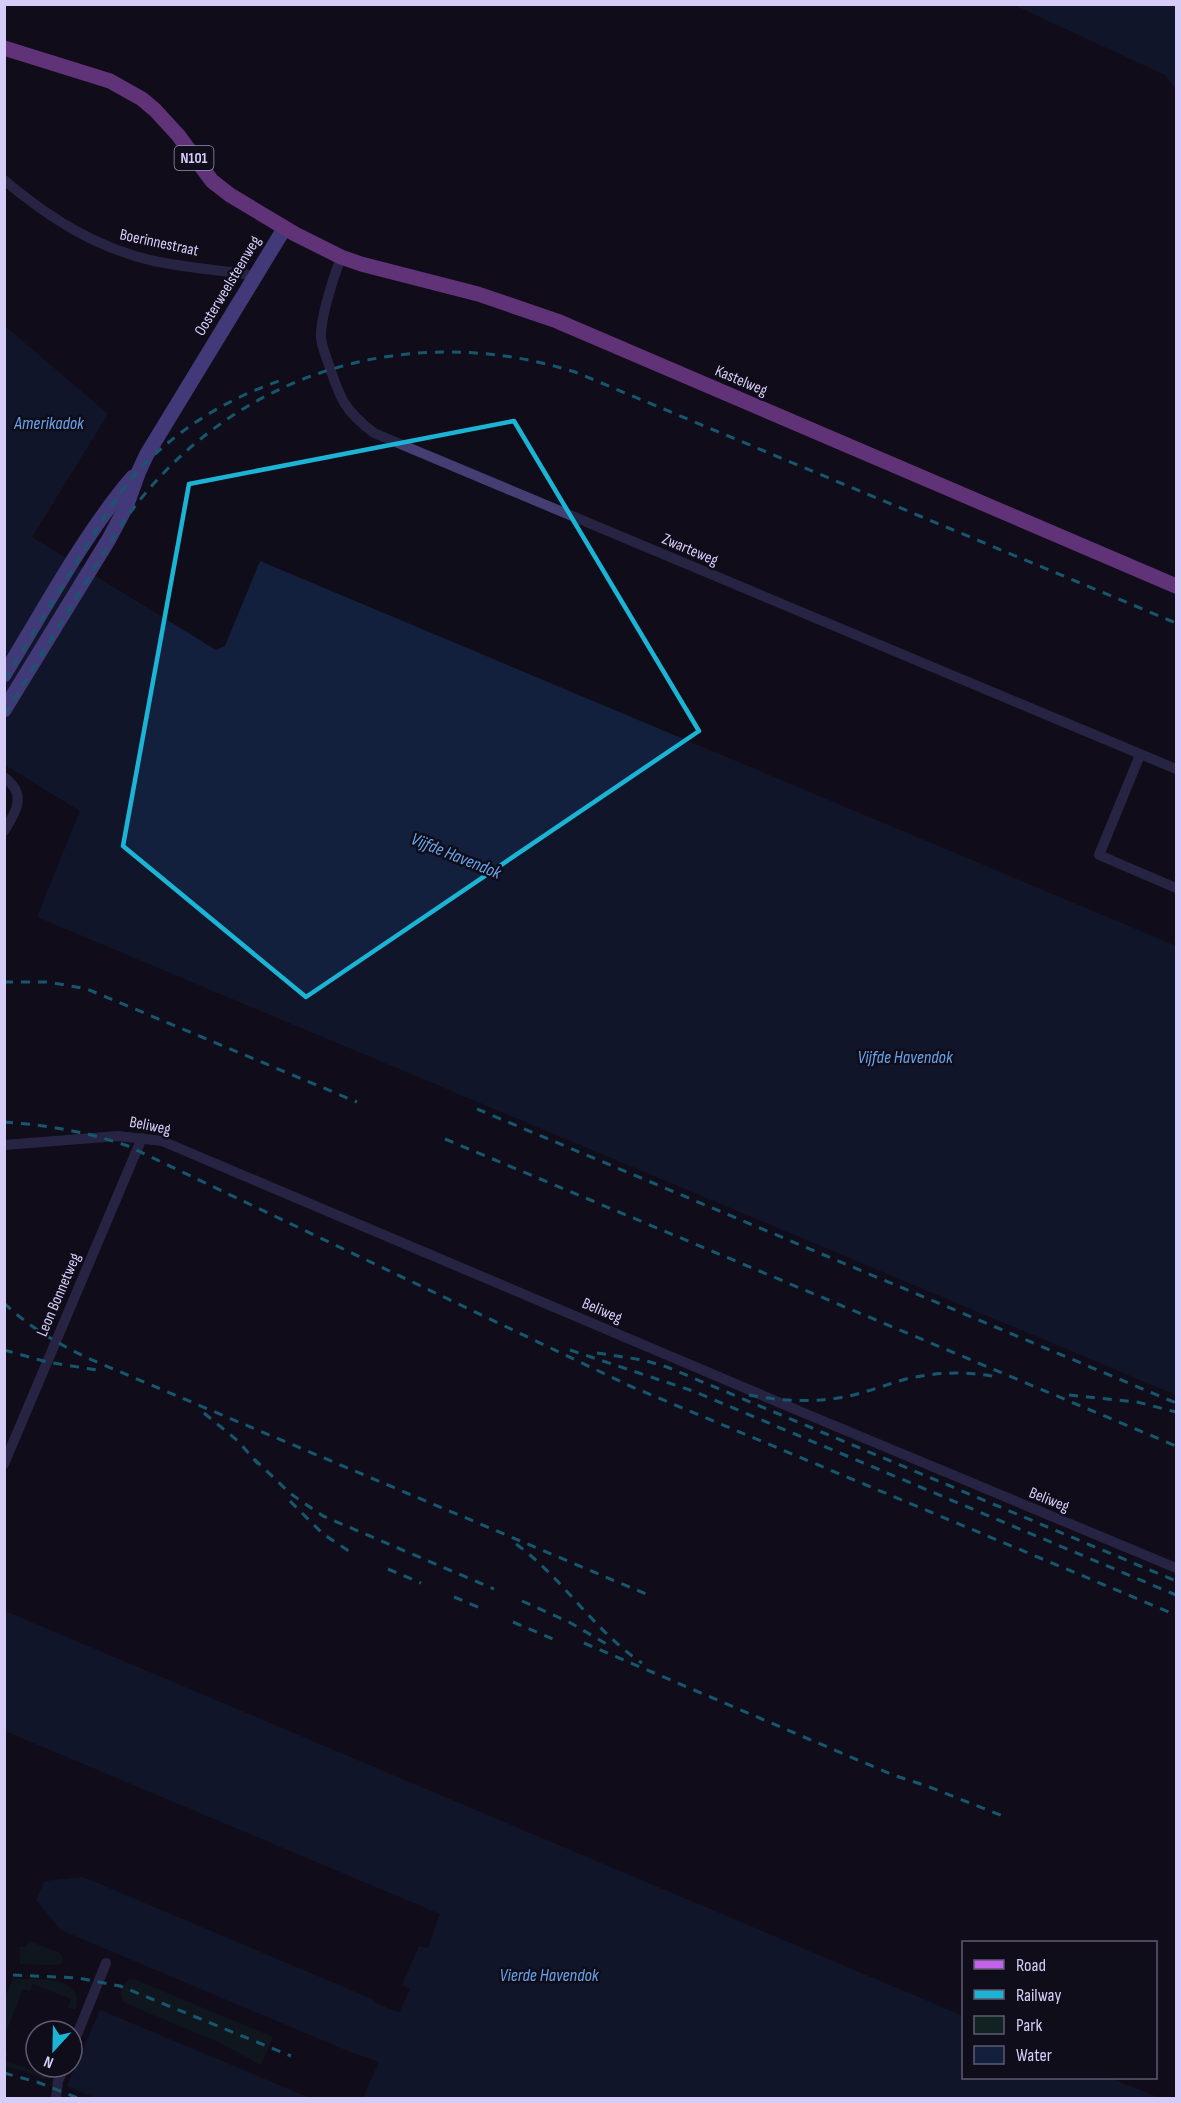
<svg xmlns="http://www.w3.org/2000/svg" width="1181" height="2103" font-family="'Sofia Sans Condensed',sans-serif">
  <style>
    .green { fill: #112223 }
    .water { fill: #13203d }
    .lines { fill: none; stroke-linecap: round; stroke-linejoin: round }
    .minor { stroke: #443e73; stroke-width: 10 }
    .secondary { stroke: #7c6fec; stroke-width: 15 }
    .primary { stroke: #c261ea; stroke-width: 15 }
    .rail { stroke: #1cb4d5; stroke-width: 3; stroke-dasharray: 9 8; stroke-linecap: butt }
    .marked { fill: none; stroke: #1cb4d5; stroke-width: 4.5; stroke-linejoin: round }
    .labels { text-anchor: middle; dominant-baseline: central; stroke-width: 5; stroke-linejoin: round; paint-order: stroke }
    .shield { fill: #100d1a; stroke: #9a93b5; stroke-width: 1.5 }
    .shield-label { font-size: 15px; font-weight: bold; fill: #d5ccf8 }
    .street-label { font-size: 16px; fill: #d5ccf8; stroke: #100d1a }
    .water-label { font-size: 18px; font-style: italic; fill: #67a4eb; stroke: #100d1a }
  </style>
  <rect width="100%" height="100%" fill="#100d1a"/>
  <g class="green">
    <path d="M29 1941 60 1953 63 1959 62 1963 56 1965 20 1964V1947H26Z"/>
    <path d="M13 1979C35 1980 84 1973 76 2009L68 2008 71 1999 33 1984 30 1991 23 1989 5 2035V1997Z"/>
    <path d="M131 1979 136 1980 273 2037 261 2065 218 2042 127 2004 123 2001C119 1992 121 1984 131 1979Z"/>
    <path d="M5 2051 8 2052 5 2060 36 2072 38 2067 47 2070 49 2073 47 2078 44 2079 27 2072 5 2066Z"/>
  </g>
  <g class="water">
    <path d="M1014 5H1176V90L1165 75Z"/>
    <path d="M5 326 108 414 32 537 216 650 225 646 260 561 1176 946V1395L37 917 80 811 5 765Z"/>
    <path d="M5 1611 963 2016 964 2078H1110L1160 2098H363L379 2062 348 2051 61 1930 36 1900 45 1881 83 1877 372 1999 374 2002 399 2013 410 1989 402 1985 419 1946 428 1948 440 1914 5 1731Z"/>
    <path d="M100 2010 310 2098H96L67 2086Z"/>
  </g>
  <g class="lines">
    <g class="minor">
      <path d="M4 180C49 218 96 248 154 261 187 268 222 270 255 276"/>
      <path d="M341 257C334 276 320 318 321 338 322 347 326 356 329 365 340 399 345 411 374 433L1176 769"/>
      <path d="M1140 755 1099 855 1176 888"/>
      <path d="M4 777C27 794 17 811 4 831"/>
      <path d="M4 1145 118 1136 162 1141 804 1413 1176 1568"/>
      <path d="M4 1464 142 1138"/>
      <path d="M72 2047 106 1963"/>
      <path d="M56 2098 58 2081 64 2067"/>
    </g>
    <g class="secondary">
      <path d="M4 675C44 610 84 534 133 477"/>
      <path d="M4 710 109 539 126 507 139 471 147 454 284 229"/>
    </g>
    <path class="primary" d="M4 48 110 81 142 99 155 110 178 135 212 181 230 195 295 234 341 257 361 264 478 294 557 321 1176 586"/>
    <g class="rail">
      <path d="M4 680C29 640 54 600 78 560 97 529 115 496 140 469 180 427 230 397 285 379"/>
      <path d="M4 715C31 672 57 630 83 587 104 553 123 519 149 489 256 365 420 323 575 372L1176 623"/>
      <path d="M4 982H48L87 989 357 1102"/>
      <path d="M477 1109 1176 1403"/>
      <path d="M4 1122C47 1125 88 1132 128 1146L630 1386 1176 1615"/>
      <path d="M445 1139 1176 1446"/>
      <path d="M4 1303C31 1329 65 1348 99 1363L646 1594"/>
      <path d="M4 1350 47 1362 103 1371"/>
      <path d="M570 1350 693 1391 1176 1595"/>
      <path d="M597 1353 643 1360 667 1367 1176 1581"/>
      <path d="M749 1395C780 1401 812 1403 844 1397 865 1393 885 1385 906 1379 936 1372 966 1371 997 1377"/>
      <path d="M1069 1395 1137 1402 1176 1412"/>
      <path d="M204 1413 238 1441 258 1464"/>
      <path d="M254 1459 291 1494 323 1516 494 1589"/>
      <path d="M290 1501 323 1534 355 1555"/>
      <path d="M516 1544C563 1578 594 1631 642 1663"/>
      <path d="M388 1569 421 1583"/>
      <path d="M454 1597 485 1610"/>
      <path d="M522 1601 569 1622 610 1646"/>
      <path d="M513 1622 553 1639"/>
      <path d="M584 1643 893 1775 927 1786 1008 1818"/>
      <path d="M13 1975 78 1978 120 1986 291 2056"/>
      <path d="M4 2073 37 2082 78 2098"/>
    </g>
  </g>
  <path d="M0 0H1181V2103H0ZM514 421 699 731 306 997 123 846 189 484Z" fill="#100d1a" fill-opacity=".55" fill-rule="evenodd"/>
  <path class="marked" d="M514 421 699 731 306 997 123 846 189 484Z"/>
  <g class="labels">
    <rect class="shield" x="174.5" y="146" width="39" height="24" rx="4.5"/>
    <g class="shield-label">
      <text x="194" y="158">N101</text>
    </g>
    <g class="street-label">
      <text transform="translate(159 243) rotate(12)">Boerinnestraat</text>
      <text transform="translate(228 286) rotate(-59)">Oosterweelsteenweg</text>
      <text transform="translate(741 381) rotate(23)">Kastelweg</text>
      <text transform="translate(690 550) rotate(23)">Zwarteweg</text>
      <text transform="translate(150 1126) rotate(11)">Beliweg</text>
      <text transform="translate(59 1295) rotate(-67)">Leon Bonnetweg</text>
      <text transform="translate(602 1311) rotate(23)">Beliweg</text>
      <text transform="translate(1049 1500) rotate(22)">Beliweg</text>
    </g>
    <g class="water-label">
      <text x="49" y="423">Amerikadok</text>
      <text transform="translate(456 856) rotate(22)">Vijfde Havendok</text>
      <text x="905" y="1057">Vijfde Havendok</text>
      <text x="549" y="1975">Vierde Havendok</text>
    </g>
  </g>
  <rect width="1181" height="2103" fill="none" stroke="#d5ccf8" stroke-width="12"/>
  <rect x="962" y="1941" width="195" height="138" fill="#100d1a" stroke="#5f5973" stroke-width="1.5"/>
  <rect x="974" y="1960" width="30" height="9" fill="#c261ea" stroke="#5f5973" stroke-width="1.5"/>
  <text x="1016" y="1971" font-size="18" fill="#d5ccf8">Road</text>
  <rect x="974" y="1990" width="30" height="9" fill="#1cb4d5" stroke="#5f5973" stroke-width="1.5"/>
  <text x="1016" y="2001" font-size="18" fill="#d5ccf8">Railway</text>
  <rect x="974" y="2016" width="30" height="18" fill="#112223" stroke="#5f5973" stroke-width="1.5"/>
  <text x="1016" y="2031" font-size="18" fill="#d5ccf8">Park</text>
  <rect x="974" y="2046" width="30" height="18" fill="#13203d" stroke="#5f5973" stroke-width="1.5"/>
  <text x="1016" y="2061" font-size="18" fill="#d5ccf8">Water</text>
  <g transform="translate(54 2049) rotate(202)"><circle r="28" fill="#100d1a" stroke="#5f5973" stroke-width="1.5"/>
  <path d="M0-4.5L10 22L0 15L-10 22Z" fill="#1cb4d5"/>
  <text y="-9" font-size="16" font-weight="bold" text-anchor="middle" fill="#d5ccf8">N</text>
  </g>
</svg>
